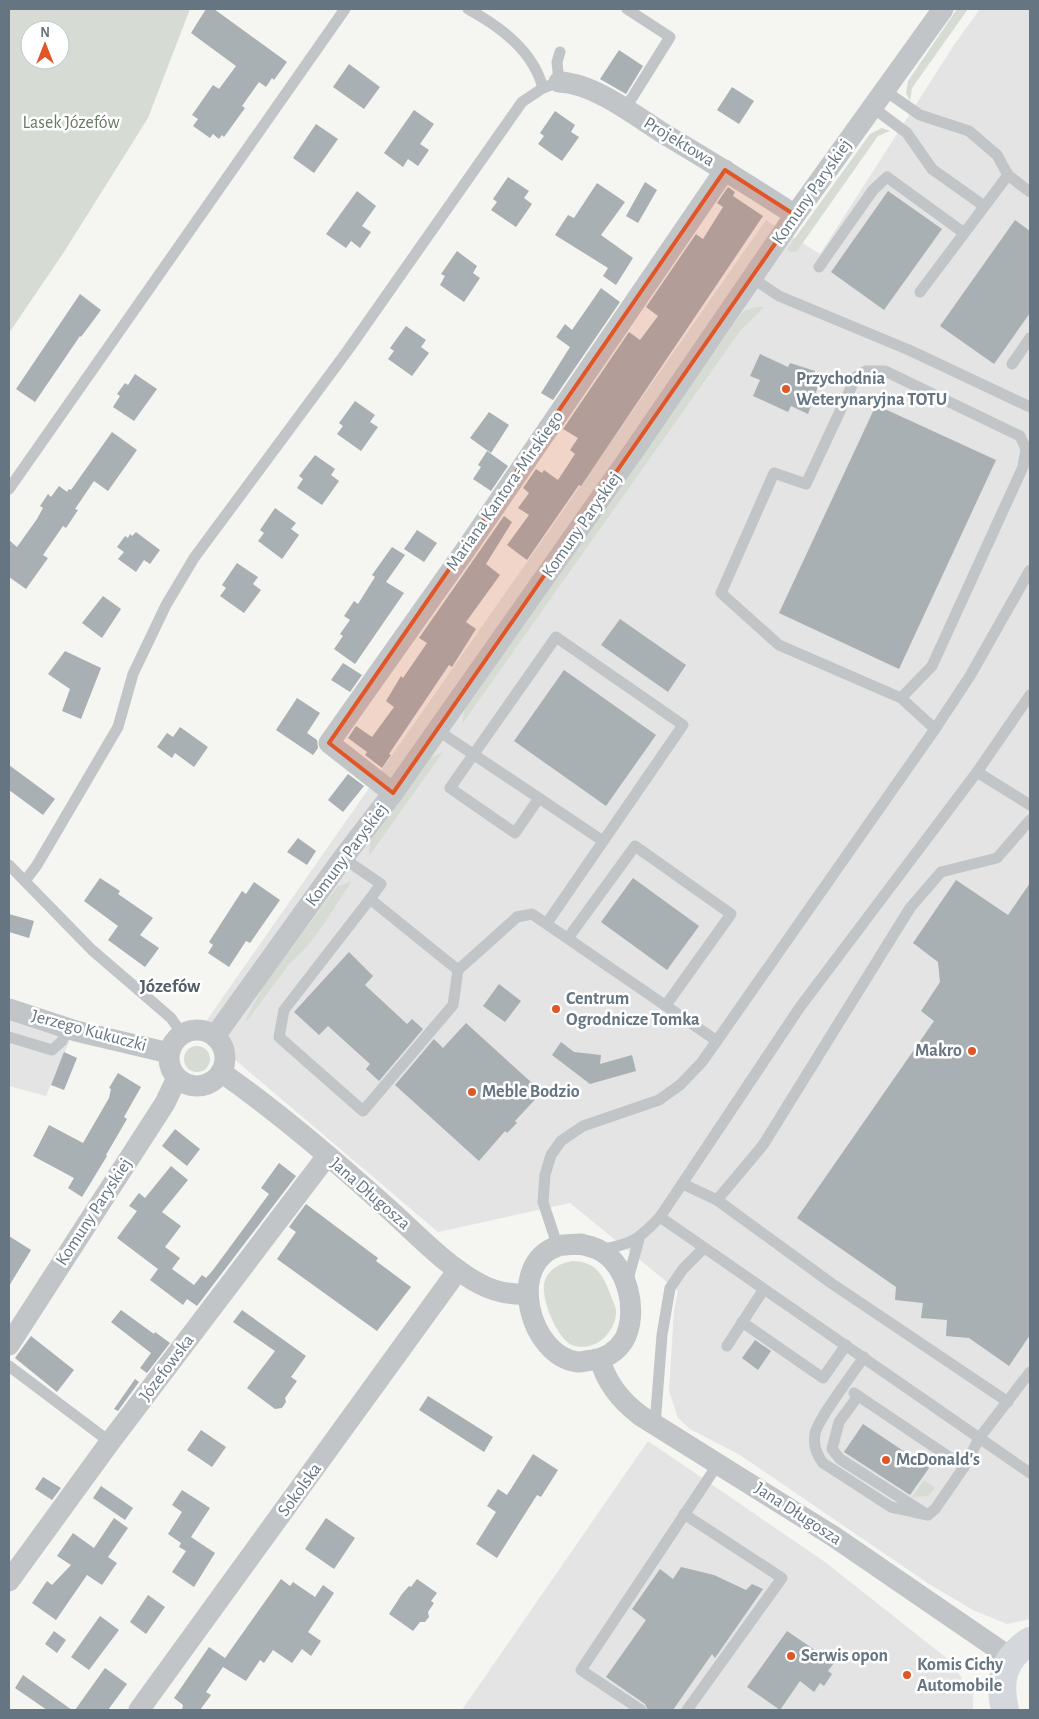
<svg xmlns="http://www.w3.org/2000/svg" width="1039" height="1719" font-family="'Alegreya Sans',sans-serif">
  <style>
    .built { fill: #e3e4e3 }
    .green { fill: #d6dcd3; fill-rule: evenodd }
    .building { fill: #a8b0b4 }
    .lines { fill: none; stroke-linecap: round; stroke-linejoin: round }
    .lane { stroke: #c1c5c8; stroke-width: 11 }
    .street { stroke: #c1c5c8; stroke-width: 21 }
    .secondary { stroke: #d4d8dc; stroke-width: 28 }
    .marked { fill: #e05627; fill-opacity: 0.2; stroke: #e05627; stroke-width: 4; stroke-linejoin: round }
    .poi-dot { fill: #e05627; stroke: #fff; stroke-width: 2 }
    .labels { text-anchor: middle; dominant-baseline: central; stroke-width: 5; stroke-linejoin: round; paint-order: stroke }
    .park-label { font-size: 18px; fill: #677a63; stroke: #fff }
    .street-label { font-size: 18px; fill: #657582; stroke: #fff }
    .poi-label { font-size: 18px; font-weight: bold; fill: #657582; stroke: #fff; text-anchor: start }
    .neighbourhood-label { font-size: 19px; font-weight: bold; fill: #535e68; stroke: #fff }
  </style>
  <rect width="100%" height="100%" fill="#f5f5f2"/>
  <g class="built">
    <path d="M980 9H1030V1619L1007 1624 973 1610 929 1584 740 1455 690 1429 678 1418 669 1391 674 1311 678 1291 570 1203 438 1232 200 1030 766 220 820 254 954 45Z"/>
    <path d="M9 1018 71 1037 46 1096 9 1086Z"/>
    <path d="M648 1441 825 1562 949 1660 973 1694V1710H462Z"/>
  </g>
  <g class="green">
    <path d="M9 9H190L148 118 64 252 9 333ZM30 30H60V60H30Z"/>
    <path d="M957 9H968L912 88 910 101 906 93 908 81Z"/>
    <path d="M882 128 890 131 878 136 797 251 790 252 787 249 870 134Z"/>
    <path d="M757 307H764L740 331 462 724 465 707 741 314 744 311Z"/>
    <path d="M443 752 369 856 370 840 426 760Z"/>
    <path d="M352 881C333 908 316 942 290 963L247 1021 246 1019 264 985 337 887Z"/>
    <circle cx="197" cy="1059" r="13"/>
    <path d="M572 1261C596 1261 603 1275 611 1296 613 1302 617 1308 616 1314 614 1334 594 1353 572 1345 557 1339 539 1296 545 1280 549 1269 561 1263 572 1261Z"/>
    <path d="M924 1480 935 1488 928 1496 912 1497Z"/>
  </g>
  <g class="building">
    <path d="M206 9H214L287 62 274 80 272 78 266 87 259 82 242 106 245 108 224 137 222 135 219 139 213 134 210 138 193 126 198 119 192 115 213 85 219 89 236 66 191 33Z"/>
    <path d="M619 50 643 66 626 94 600 79Z"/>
    <path d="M349 64 380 87 364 109 333 87Z"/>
    <path d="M732 87 754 101 739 124 717 110Z"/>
    <path d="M414 110 434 124 420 144 429 150 418 166 408 159 403 167 384 153Z"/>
    <path d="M555 111 575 125 571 132 579 137 562 161 538 144 544 136 540 133Z"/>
    <path d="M316 124 338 139 314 173 293 158Z"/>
    <path d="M508 177 529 191 524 198 532 204 516 227 491 210 497 202 493 199Z"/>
    <path d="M645 182 657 190 638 223 626 216Z"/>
    <path d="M597 183 625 202 601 235 633 258 616 285 603 276 608 268 555 235 568 215 574 218Z"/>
    <path d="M728 187 735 192 733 196 763 216 581 486 579 485 527 560 507 545 529 515 518 508 529 493 523 488 536 469 542 473 544 470 558 480 575 454 570 450 578 438 563 429 629 332 640 340 658 316 646 307 696 234 703 239 723 207 717 203Z"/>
    <path d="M357 191 376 206 362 226 371 232 360 248 351 241 346 248 326 234Z"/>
    <path d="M888 191 942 229 884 310 831 272Z"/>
    <path d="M1015 220 1030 231V313L994 364 940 326Z"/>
    <path d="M457 251 477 266 473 273 480 278 464 302 440 285 445 276 441 274Z"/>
    <path d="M601 288 620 302 553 400 541 393 570 347 556 337 565 324 572 330Z"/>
    <path d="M80 294 101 310 81 337 80 336 35 402 16 389Z"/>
    <path d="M406 326 426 340 421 347 429 353 412 376 388 359 394 351 390 348Z"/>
    <path d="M760 354 788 367 790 363 815 371 812 378 820 381 808 414 791 406 788 412 753 396 760 380 750 376Z"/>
    <path d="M135 374 157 389 134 421 113 407 120 396 117 394 125 383 128 385Z"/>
    <path d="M355 401 375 415 370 422 378 427 361 451 337 434 343 426 339 423Z"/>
    <path d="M876 405 996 460 899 669 779 613Z"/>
    <path d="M489 412 509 425 491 453 470 438Z"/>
    <path d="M112 432 137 450 108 491 94 481 75 509 78 510 66 528 63 526 43 555 48 558 26 589 9 577V540L17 547 37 519 43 508 40 506 48 494 51 497 59 486 67 492 69 489 71 490Z"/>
    <path d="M487 451 508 466 491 491 473 479 481 467 478 465Z"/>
    <path d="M315 455 335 469 331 475 339 481 322 505 297 488 303 479 299 476Z"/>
    <path d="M275 508 296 523 291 529 299 535 282 559 258 541 264 533 260 530Z"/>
    <path d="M504 516 512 522 486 564 500 575 466 622 476 629 452 667 449 665 389 754 391 755 382 768 365 755 367 752 348 738 356 726 372 737 394 707 386 701 401 676 403 678 427 643 419 638Z"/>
    <path d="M417 530 437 543 424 562 404 549Z"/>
    <path d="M136 532 160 550 150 564 144 560 136 572 118 559 124 552 117 547 125 536 128 538 130 534 132 536Z"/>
    <path d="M392 547 405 555 386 582 404 593 355 664 334 649 343 636 340 634 350 620 344 616 354 601 358 604 375 577 372 575Z"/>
    <path d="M237 563 258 577 253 584 261 590 244 613 220 596 226 588 222 585Z"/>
    <path d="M103 596 121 609 102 638 82 623Z"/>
    <path d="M620 619 686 665 668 692 601 645Z"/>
    <path d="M65 651 101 668 81 719 62 711 70 689 48 674Z"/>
    <path d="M343 663 362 675 350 692 331 680Z"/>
    <path d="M564 670 656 735 606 806 514 741Z"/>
    <path d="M297 698 320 713 307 733 317 740 318 748 313 755 276 730Z"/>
    <path d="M180 727 208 747 194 767 175 753 172 758 157 747 167 733 173 737Z"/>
    <path d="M9 765 55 799 43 815 9 790Z"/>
    <path d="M348 774 364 786 343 812 328 800Z"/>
    <path d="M298 838 316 851 307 865 287 852Z"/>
    <path d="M100 878 120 891 118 894 153 918 140 935 159 948 145 967 108 940 118 926 84 901Z"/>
    <path d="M633 878 699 926 667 970 601 922Z"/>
    <path d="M956 880 1008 915 1030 883V1335L1009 1366 969 1338 946 1336 947 1320 921 1318 923 1303 895 1300 896 1287 797 1218 934 1021 921 1011 940 982 938 962 913 943Z"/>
    <path d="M254 882 280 900 250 943 246 941 229 967 208 953 213 945 209 942 242 891 246 894Z"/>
    <path d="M9 914 34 921 29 938 9 932Z"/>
    <path d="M349 952 373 976 365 985 407 1024 412 1019 423 1029 379 1081 366 1069 370 1064 328 1026 319 1035 294 1012Z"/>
    <path d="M499 984 521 1001 505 1022 483 1006Z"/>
    <path d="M466 1023 542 1092 515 1121 517 1123 507 1133 505 1131 479 1161 395 1085 434 1039 443 1048Z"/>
    <path d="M561 1042 574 1052 601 1055 600 1064 632 1055 636 1071 590 1084 552 1055Z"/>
    <path d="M64 1052 77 1058 64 1090 51 1085Z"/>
    <path d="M118 1073 141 1087 124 1117 127 1119 106 1155 107 1156 82 1197 68 1188 74 1178 33 1156 49 1125 83 1143 109 1098 111 1089 109 1088Z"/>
    <path d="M175 1129 200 1149 187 1166 162 1146Z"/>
    <path d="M279 1163 296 1176 197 1306 187 1299 183 1305 150 1280 158 1269 117 1238 137 1211 129 1206 139 1193 145 1198 171 1166 188 1180 162 1212 181 1226 165 1247 180 1258 172 1269 194 1285 202 1275 206 1278 213 1270 269 1194 261 1188Z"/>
    <path d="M306 1204 378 1258 376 1261 411 1287 377 1331 277 1259 296 1232 289 1227Z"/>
    <path d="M9 1236 31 1250 9 1286Z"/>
    <path d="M121 1310 154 1334 155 1332 170 1343 147 1373 140 1368 151 1353 111 1322Z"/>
    <path d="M242 1310 306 1356 291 1377 297 1381 285 1398 286 1402 282 1408 275 1409 247 1388 275 1351 233 1322Z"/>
    <path d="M31 1336 74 1370 57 1392 15 1358Z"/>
    <path d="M755 1340 771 1351 758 1370 742 1358Z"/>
    <path d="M135 1379 139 1382 118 1411 114 1409Z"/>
    <path d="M428 1396 493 1437 484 1452 419 1410Z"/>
    <path d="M863 1424 929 1468 910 1495 844 1452Z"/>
    <path d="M201 1430 226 1447 212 1467 187 1450Z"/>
    <path d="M533 1454 558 1470 541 1497 537 1495 497 1558 476 1544 496 1512 487 1506 498 1489 507 1495Z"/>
    <path d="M43 1477 61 1488 52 1500 35 1489Z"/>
    <path d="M101 1486 133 1508 125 1520 93 1498Z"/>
    <path d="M182 1490 210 1508 191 1537 215 1553 194 1587 172 1572 186 1551 179 1547 181 1543 168 1534 182 1512 172 1505Z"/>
    <path d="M114 1518 128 1528 108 1557 117 1563 102 1585 87 1575 56 1620 32 1603 47 1581 52 1585 71 1565 57 1556 73 1533 94 1548Z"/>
    <path d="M326 1518 355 1538 334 1569 305 1549Z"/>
    <path d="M681 1567 714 1575 746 1590 752 1584 763 1589 715 1658 712 1654 673 1710H648L645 1704 606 1677 646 1620 632 1609 660 1569 673 1579Z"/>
    <path d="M281 1579 290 1586 293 1582 315 1597 323 1585 334 1593 308 1632 321 1641 311 1656 302 1649 292 1663 273 1650 264 1663 260 1660 246 1681 223 1667 206 1692 211 1695 200 1710H182L183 1705 174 1698 209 1647 225 1658Z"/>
    <path d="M417 1579 437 1593 431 1601 434 1603 428 1612 429 1617 425 1622H420L413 1631 389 1614 402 1594 409 1586 411 1587Z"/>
    <path d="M148 1595 165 1607 146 1634 130 1622Z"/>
    <path d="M100 1616 119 1630 89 1670 71 1657Z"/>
    <path d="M54 1631 66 1640 57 1653 45 1644Z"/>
    <path d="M787 1631 834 1663 828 1671 832 1674 824 1686 820 1683 814 1692 800 1681 780 1710 747 1687Z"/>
    <path d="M105 1668 127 1684 108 1710H75Z"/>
    <path d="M23 1675 72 1710H47L15 1688Z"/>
  </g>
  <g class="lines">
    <g class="lane">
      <path d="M468 9C501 27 533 51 543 88"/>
      <path d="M884 90 920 115 969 131 997 155 1008 175 1030 192"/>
      <path d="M872 107 907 133 932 169 984 206"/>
      <path d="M625 109 670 37 627 9"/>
      <path d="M819 267 873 190 887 177 964 233"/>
      <path d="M752 278 779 296 909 350 1030 407"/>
      <path d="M920 292 1008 175"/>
      <path d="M1012 364 1030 338"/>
      <path d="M9 489 345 9"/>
      <path d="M901 698 932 666 1023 467 1026 449 1020 436 885 371H866L856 377 806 484 774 473 721 593 779 645 901 698 935 729"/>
      <path d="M437 730 603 841"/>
      <path d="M977 772 1030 805"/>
      <path d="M539 798 515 833 450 788 556 637 683 725 547 923"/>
      <path d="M343 858 381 884 370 899 284 1010 279 1037 363 1111 453 1005 458 970 370 899"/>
      <path d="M9 865 92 950 171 1018 182 1034"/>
      <path d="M25 881 37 865 118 727 133 674 166 605 194 558 348 350 522 102 543 88 559 82 557 62 560 52"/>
      <path d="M568 938 635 846 731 914 666 1005"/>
      <path d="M458 970 517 917 532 914 717 1041"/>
      <path d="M9 1037 52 1050 62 1041 68 1028"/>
      <path d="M683 1184 717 1200 831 1283 1008 1402"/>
      <path d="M717 1200 763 1145 910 908 941 872 997 858 1030 820"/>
      <path d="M660 1217 1030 1473"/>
      <path d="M558 1247 543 1202 545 1175 551 1155 561 1141 583 1126 659 1100 680 1085 702 1062 935 729 970 676 1030 570"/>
      <path d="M600 1250C632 1244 638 1240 660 1217L800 1007 977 772 1030 695"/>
      <path d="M627 1283 639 1239"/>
      <path d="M742 1322 823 1378 846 1345"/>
      <path d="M727 1346 764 1289"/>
      <path d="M864 1357C854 1372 817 1420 815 1434 813 1445 817 1455 823 1463L891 1507 928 1515 935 1509 964 1467 980 1437 1030 1372"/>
      <path d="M9 1366 110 1442"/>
      <path d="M854 1393 964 1467"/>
      <path d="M858 1396 839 1422 832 1449 840 1459 926 1514"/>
      <path d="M655 1425 662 1335 670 1288 683 1269 704 1248"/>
      <path d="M684 1514 782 1578 687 1710"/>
      <path d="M641 1710 581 1670 718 1464"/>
    </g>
    <g class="street">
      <path d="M559 82C593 83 633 114 661 132 706 159 751 186 795 215"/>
      <path d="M393 793 329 743 464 552 725 170"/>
      <path d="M9 1009 76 1031 169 1053"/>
      <circle cx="197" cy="1058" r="28"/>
      <path d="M215 1036 343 858 393 793 635 449 795 215 943 9"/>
      <path d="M221 1072C278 1112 332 1158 383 1204 414 1231 444 1265 480 1284 495 1292 511 1295 528 1294"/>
      <path d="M581 1244C587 1246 594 1247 599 1250 628 1264 639 1313 624 1340 617 1351 607 1358 593 1360 589 1360 583 1362 578 1362 530 1357 505 1264 558 1246 565 1244 574 1245 581 1244Z"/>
      <path d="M9 1345 165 1103 177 1078"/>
      <path d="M600 1359C606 1383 621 1401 641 1416L833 1536 1011 1658"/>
      <path d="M9 1581 110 1442 327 1156"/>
      <path d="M139 1710 458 1270"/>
    </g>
    <path class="secondary" d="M1005 1710C998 1680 1003 1659 1030 1641"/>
  </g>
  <path class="marked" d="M725 170 795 215 393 793 329 743Z"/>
  <g class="poi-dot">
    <circle cx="786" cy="389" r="5"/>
    <circle cx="556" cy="1009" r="5"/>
    <circle cx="972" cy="1051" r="5"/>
    <circle cx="472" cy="1092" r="5"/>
    <circle cx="886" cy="1460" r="5"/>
    <circle cx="791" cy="1656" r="5"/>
    <circle cx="907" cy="1675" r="5"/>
  </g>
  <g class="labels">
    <g class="park-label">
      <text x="71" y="123">Lasek Józefów</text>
    </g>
    <g class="street-label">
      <text transform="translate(679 142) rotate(31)">Projektowa</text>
      <text transform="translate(812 192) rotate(-55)">Komuny Paryskiej</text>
      <text transform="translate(505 491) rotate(-55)">Mariana Kantora-Mirskiego</text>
      <text transform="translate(582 525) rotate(-55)">Komuny Paryskiej</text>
      <text transform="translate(347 855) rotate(-53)">Komuny Paryskiej</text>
      <text transform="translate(89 1031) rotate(15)">Jerzego Kukuczki</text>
      <text transform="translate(370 1194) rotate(41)">Jana Długosza</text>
      <text transform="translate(94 1212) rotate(-57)">Komuny Paryskiej</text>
      <text transform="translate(167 1368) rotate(-53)">Józefowska</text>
      <text transform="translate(300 1490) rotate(-54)">Sokolska</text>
      <text transform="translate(798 1514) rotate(33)">Jana Długosza</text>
    </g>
    <g class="poi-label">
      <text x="796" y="379">Przychodnia<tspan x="796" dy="21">Weterynaryjna TOTU</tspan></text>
      <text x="566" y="999">Centrum<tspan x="566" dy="21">Ogrodnicze Tomka</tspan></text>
      <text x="962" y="1051" text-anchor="end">Makro</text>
      <text x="482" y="1092">Meble Bodzio</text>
      <text x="896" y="1460">McDonald's</text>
      <text x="801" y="1656">Serwis opon</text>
      <text x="917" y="1665">Komis Cichy<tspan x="917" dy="21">Automobile</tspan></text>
    </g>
    <g class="neighbourhood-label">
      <text x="170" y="986">Józefów</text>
    </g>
  </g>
  <rect width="1039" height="1719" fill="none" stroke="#657582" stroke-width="20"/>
  <g transform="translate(45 45)"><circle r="24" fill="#ffffff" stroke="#c1c8cd"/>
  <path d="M0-4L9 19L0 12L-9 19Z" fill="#e05627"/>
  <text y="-8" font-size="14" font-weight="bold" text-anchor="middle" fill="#657582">N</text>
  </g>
</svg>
